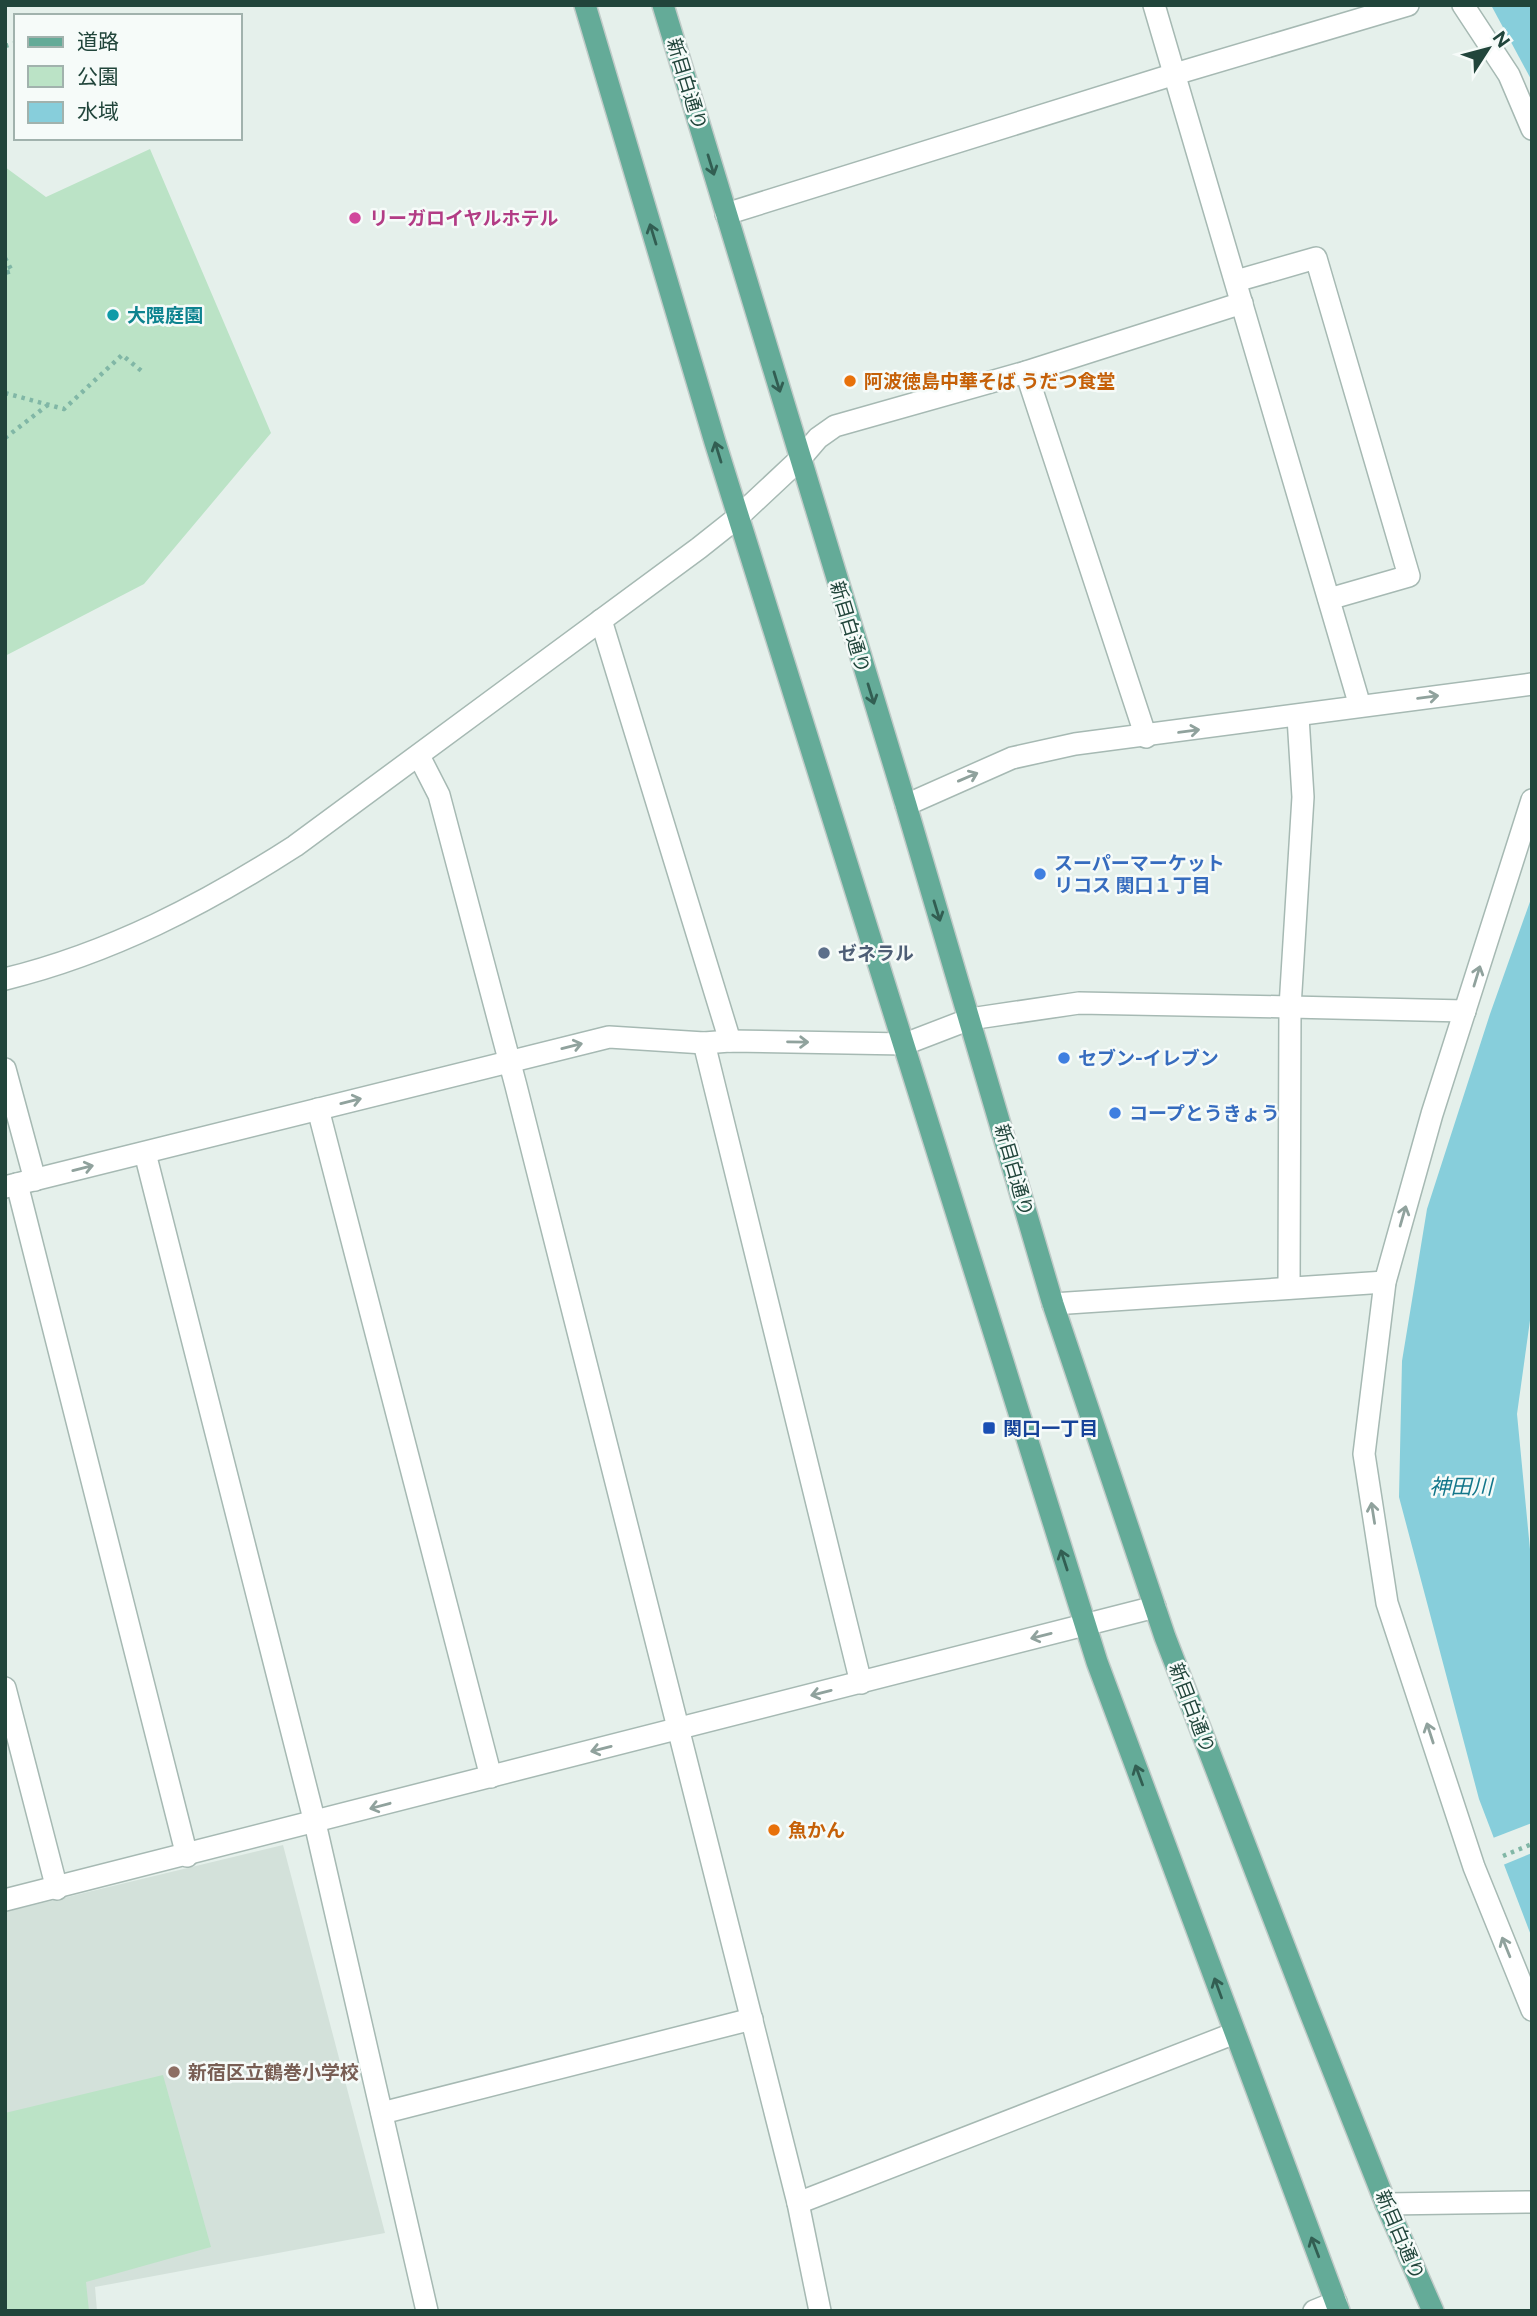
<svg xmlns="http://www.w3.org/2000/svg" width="1537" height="2316" font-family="Figtree,'Noto Sans JP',sans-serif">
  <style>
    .built { fill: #d3e1da }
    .green { fill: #bbe3c6 }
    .water { fill: #87cedb }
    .pier { fill: #e5f0eb }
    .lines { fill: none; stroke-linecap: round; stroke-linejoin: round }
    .service-casing { stroke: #a6b9b3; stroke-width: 24 }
    .minor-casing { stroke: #a6b9b3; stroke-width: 24 }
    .tertiary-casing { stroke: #a6b9b3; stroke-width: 24 }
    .primary-casing { stroke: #c1cbc8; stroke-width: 24 }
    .path { stroke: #81b7a6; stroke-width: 4.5; stroke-dasharray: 3.5 5; stroke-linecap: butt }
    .service { stroke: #fff; stroke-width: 21 }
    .minor { stroke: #fff; stroke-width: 21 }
    .tertiary { stroke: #fff; stroke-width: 21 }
    .primary { stroke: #64ab98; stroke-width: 21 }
    .oneway { stroke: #325e52 }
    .oneway2 { stroke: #90a29d }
    .hotel-dot { fill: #d1479c; stroke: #f6fbf9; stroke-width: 2.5 }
    .culture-dot { fill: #0f9aa8; stroke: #f6fbf9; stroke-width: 2.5 }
    .food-dot { fill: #e8710a; stroke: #f6fbf9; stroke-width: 2.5 }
    .shop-dot { fill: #3f7fe0; stroke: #f6fbf9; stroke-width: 2.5 }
    .service-dot { fill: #5c6f8a; stroke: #f6fbf9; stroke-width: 2.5 }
    .transit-dot { fill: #1a4fb4; stroke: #f6fbf9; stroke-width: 2.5 }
    .education-dot { fill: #8d6e63; stroke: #f6fbf9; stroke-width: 2.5 }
    .labels { text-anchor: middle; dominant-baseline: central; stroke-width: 5; stroke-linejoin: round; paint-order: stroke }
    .street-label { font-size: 19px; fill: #21453b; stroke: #f6fbf9 }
    .hotel-label { font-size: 19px; font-weight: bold; fill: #b23c85; stroke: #f6fbf9; text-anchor: start }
    .culture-label { font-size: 19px; font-weight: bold; fill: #0d838f; stroke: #f6fbf9; text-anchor: start }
    .food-label { font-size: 19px; font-weight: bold; fill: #c56008; stroke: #f6fbf9; text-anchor: start }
    .shop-label { font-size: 19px; font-weight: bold; fill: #366cbe; stroke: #f6fbf9; text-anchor: start }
    .service-label { font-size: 19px; font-weight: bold; fill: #4e5e75; stroke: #f6fbf9; text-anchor: start }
    .transit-label { font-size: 19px; font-weight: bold; fill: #164399; stroke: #f6fbf9; text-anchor: start }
    .education-label { font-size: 19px; font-weight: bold; fill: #785e54; stroke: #f6fbf9; text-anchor: start }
    .water-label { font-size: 21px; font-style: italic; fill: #12768a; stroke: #f6fbf9 }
  </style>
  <rect width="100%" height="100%" fill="#e5f0eb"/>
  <path class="built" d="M283 1845 385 2233 95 2287 97 2311H5V1912Z"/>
  <g class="green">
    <path d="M150 149 271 433 144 584 5 656V167L46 197Z"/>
    <path d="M163 2075 211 2247 86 2282 89 2311H5V2113Z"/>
  </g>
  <g class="water">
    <path d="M1491 5H1532V81Z"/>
    <path d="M1532 896V1306L1517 1414 1532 1570V1938L1479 1799 1399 1497 1402 1361 1427 1209 1490 1014Z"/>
  </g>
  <path class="pier" d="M1532 1823V1853L1503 1865 1493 1838Z"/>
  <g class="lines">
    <g class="service-casing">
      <g id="service">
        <path d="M1236 281 1316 258 1409 576 1329 599"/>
        <path d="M1290 1007 1465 1011"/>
        <path d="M318 1109 491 1777"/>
        <path d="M17 1184 187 1856"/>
        <path d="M1053 1304 1385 1282"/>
        <path d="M382 2113 752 2019"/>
      </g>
    </g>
    <g class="minor-casing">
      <g id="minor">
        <path d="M1154 5 1360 706"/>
        <path d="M1463 5 1509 75 1532 129"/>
        <path d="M726 214 1175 74 1408 5"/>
        <path d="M1026 372 1146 737"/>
        <path d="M800 459 818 438 835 426 1026 372 1242 303"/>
        <path d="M601 620 730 1041"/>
        <path d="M419 756 439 795 516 1086 798 2203 820 2311"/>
        <path d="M1532 800 1432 1114 1385 1282 1364 1454 1387 1603 1474 1867 1532 2010"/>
        <path d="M906 805 1012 758 1075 744 1532 684"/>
        <path d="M704 1043 861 1683"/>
        <path d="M5 1069 35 1180"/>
        <path d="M145 1153 315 1823 427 2311"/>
        <path d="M5 1187 609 1037 704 1043 730 1041 905 1044 970 1019 1079 1003 1290 1007"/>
        <path d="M1289 1288 1290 1007 1303 797 1298 717"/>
        <path d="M5 1688 57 1889"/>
        <path d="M5 1900 1155 1607"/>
        <path d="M798 2203 1235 2033"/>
        <path d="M1386 2204 1532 2202"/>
        <path d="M1314 2311 1336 2302"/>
      </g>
    </g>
    <g class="tertiary-casing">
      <path id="tertiary" d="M5 979C111 953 205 904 295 846L699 548 738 517 800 459"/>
    </g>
    <g class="primary-casing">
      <g id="primary">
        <path d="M585 5 715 442 1097 1662 1339 2311"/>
        <path d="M663 5 906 805 1053 1304 1165 1637 1307 2005 1386 2204 1433 2311"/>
      </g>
    </g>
    <g class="path">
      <path d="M5 46 16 43"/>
      <path d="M5 258 12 271 5 273"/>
      <path d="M5 393 64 409 122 355 144 373"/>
      <path d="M5 438 49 404"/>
      <path d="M1503 1856 1532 1844"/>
    </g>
    <use href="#service" class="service"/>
    <use href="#minor" class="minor"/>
    <use href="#tertiary" class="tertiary"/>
    <use href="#primary" class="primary"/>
  </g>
  <defs><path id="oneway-shaft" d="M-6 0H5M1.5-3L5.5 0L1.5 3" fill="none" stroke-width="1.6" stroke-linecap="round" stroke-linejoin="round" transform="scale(1.75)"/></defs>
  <g class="oneway">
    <use href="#oneway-shaft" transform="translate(711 165) rotate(73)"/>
    <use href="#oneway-shaft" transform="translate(653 234) rotate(-107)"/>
    <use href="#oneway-shaft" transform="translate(777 382) rotate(73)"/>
    <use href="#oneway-shaft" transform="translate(718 452) rotate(-107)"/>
    <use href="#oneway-shaft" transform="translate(871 694) rotate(73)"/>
    <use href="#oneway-shaft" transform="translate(937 911) rotate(73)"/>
    <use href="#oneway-shaft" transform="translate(1064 1560) rotate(-108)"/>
    <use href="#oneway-shaft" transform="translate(1139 1775) rotate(-110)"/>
    <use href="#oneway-shaft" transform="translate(1218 1988) rotate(-110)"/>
    <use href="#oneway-shaft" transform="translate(1315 2247) rotate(-111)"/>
  </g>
  <g class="oneway2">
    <use href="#oneway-shaft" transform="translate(1428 697) rotate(-7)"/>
    <use href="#oneway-shaft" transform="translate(1189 731) rotate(-8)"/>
    <use href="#oneway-shaft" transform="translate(968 777) rotate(-23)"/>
    <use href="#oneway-shaft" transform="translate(1477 976) rotate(-73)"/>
    <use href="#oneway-shaft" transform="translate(798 1042) rotate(1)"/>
    <use href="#oneway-shaft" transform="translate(572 1046) rotate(-14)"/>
    <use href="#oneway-shaft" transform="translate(351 1101) rotate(-14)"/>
    <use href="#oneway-shaft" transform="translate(83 1168) rotate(-14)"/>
    <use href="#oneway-shaft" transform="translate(1403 1216) rotate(-74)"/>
    <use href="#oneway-shaft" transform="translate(1373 1513) rotate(-99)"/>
    <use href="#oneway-shaft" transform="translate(1041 1636) rotate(166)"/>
    <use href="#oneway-shaft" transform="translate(821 1693) rotate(166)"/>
    <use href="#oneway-shaft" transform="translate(1430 1733) rotate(-108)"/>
    <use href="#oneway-shaft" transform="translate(601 1749) rotate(166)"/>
    <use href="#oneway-shaft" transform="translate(380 1806) rotate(165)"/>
    <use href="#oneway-shaft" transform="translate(1506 1947) rotate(-112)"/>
  </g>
  <circle class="hotel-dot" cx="355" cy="218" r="7"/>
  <circle class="culture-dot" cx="113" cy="315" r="7"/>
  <g class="food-dot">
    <circle cx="850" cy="381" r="7"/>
    <circle cx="774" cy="1830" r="7"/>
  </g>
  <g class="shop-dot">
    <circle cx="1040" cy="874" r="7"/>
    <circle cx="1064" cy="1058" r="7"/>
    <circle cx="1115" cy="1113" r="7"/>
  </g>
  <circle class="service-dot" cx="824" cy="953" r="7"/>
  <rect class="transit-dot" x="982" y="1421" width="14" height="14" rx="3.5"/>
  <circle class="education-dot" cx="174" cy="2072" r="7"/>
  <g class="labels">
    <g class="street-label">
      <text transform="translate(687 84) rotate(73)">新目白通り</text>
      <text transform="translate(850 627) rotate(73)">新目白通り</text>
      <text transform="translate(1014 1170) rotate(74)">新目白通り</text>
      <text transform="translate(1192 1708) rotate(69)">新目白通り</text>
      <text transform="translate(1400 2235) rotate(67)">新目白通り</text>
    </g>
    <g class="hotel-label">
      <text x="369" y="218">リーガロイヤルホテル</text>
    </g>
    <g class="culture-label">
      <text x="127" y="315">大隈庭園</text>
    </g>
    <g class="food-label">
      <text x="864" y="381">阿波徳島中華そば うだつ食堂</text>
      <text x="788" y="1830">魚かん</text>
    </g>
    <g class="shop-label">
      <text x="1054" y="863">スーパーマーケット<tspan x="1054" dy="22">リコス 関口１丁目</tspan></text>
      <text x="1078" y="1058">セブン-イレブン</text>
      <text x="1129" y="1113">コープとうきょう</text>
    </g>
    <g class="service-label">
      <text x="838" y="953">ゼネラル</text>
    </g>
    <g class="transit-label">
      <text x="1003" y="1428">関口一丁目</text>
    </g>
    <g class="education-label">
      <text x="188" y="2072">新宿区立鶴巻小学校</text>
    </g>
    <g class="water-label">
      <text x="1461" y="1486">神田川</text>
    </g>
  </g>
  <rect width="1537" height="2316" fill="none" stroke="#21453b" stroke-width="14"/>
  <rect x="14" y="14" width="228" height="126" fill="#f6fbf9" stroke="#a1b2ad" stroke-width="2"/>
  <rect x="28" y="37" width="35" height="10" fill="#64ab98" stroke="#a1b2ad" stroke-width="2"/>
  <text x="77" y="49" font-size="21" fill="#21453b">道路</text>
  <rect x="28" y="66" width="35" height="21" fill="#bbe3c6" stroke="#a1b2ad" stroke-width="2"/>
  <text x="77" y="84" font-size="21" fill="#21453b">公園</text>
  <rect x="28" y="102" width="35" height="21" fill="#87cedb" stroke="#a1b2ad" stroke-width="2"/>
  <text x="77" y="119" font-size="21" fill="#21453b">水域</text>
  <g transform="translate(1488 49) rotate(54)" stroke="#f6fbf9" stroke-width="5" paint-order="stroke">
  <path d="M0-5L12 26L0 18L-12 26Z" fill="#21453b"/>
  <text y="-10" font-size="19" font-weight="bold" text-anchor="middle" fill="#21453b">N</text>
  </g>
</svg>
